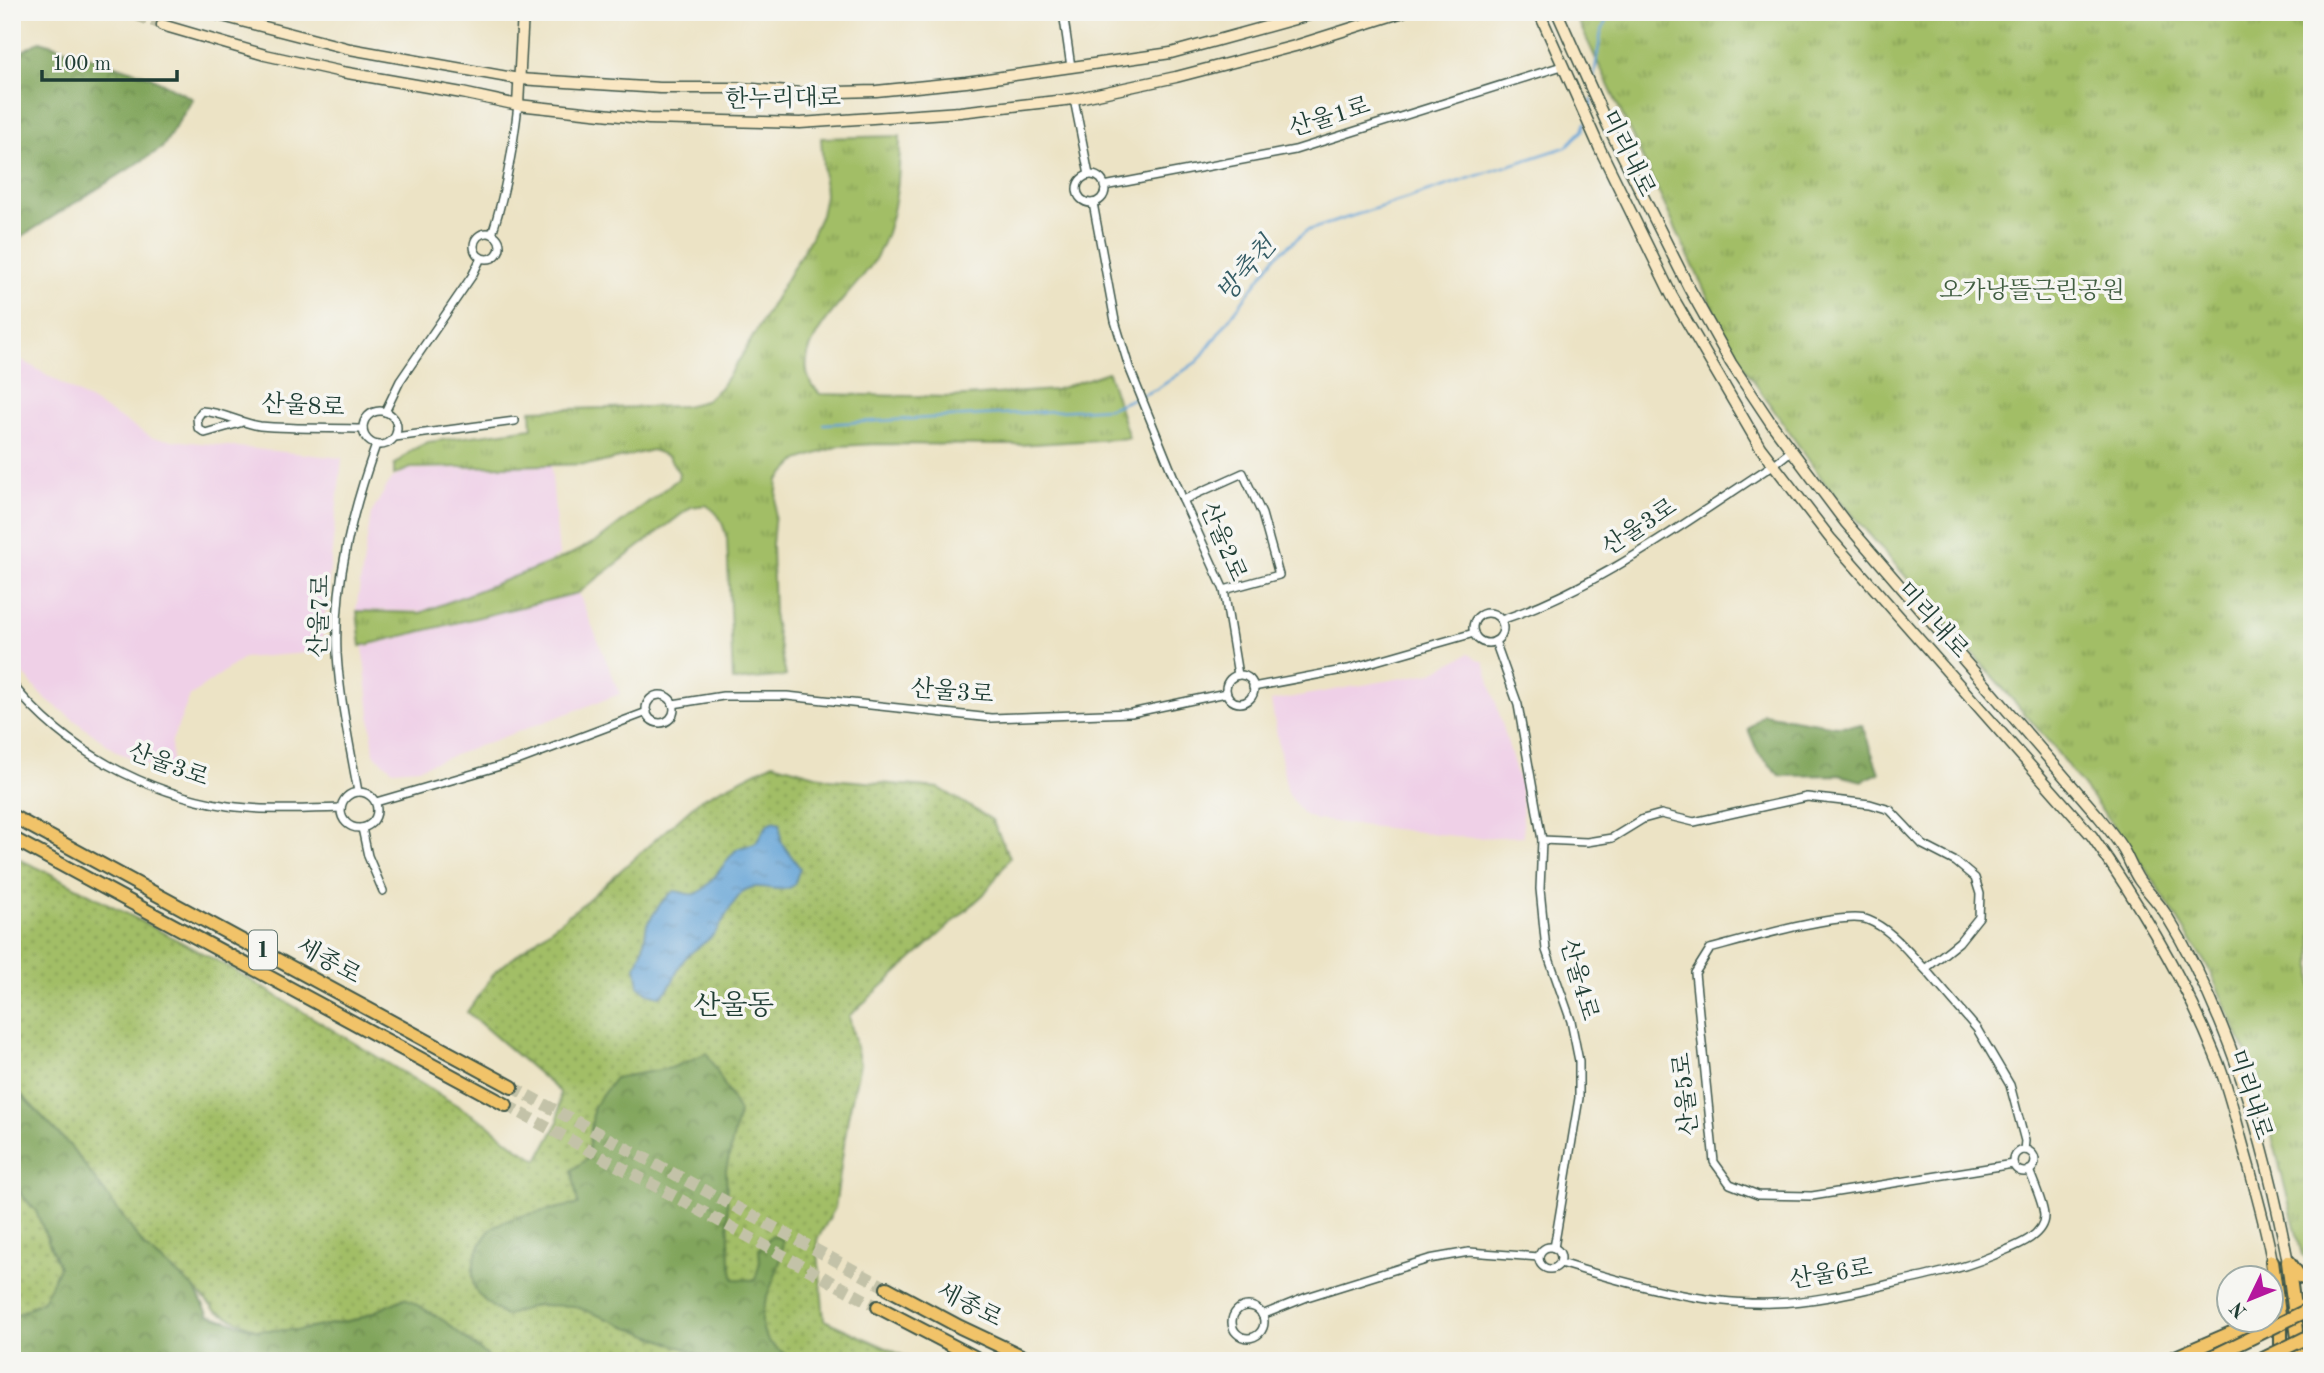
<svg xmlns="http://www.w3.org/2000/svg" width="2324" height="1373" font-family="'Old Standard TT','Noto Serif KR',serif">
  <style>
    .built { fill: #efd0e7 }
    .grass { fill: url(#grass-dots); stroke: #607e4d; stroke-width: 2 }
    .forest { fill: url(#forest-crowns); stroke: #507148; stroke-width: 2 }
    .park { fill: url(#park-tufts); stroke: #607e4d; stroke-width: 2 }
    .water { fill: url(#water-ripples); stroke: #427085; stroke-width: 2 }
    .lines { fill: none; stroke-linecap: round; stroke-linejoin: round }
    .stream { stroke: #64a3d6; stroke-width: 2.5 }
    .secondary-tunnel { stroke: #c3c2a8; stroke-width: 10; stroke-dasharray: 10 5; stroke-linecap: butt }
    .highway-tunnel { stroke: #c3c2a8; stroke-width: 12; stroke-dasharray: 12 6; stroke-linecap: butt }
    .street-casing { stroke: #3e564a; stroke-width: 10 }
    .secondary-casing { stroke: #3e564a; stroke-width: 13 }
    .highway-casing { stroke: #3e564a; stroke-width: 16 }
    .street { stroke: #fff; stroke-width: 7 }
    .secondary { stroke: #f9e7c3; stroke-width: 10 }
    .highway { stroke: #f1c369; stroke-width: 12 }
    .highway-bridge-casing { stroke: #3e564a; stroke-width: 16; stroke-linecap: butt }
    .highway-bridge { stroke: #f1c369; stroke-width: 12 }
    .labels { text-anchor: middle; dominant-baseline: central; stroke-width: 7; stroke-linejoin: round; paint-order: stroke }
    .shield { fill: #f6f6f2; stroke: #60746d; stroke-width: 2 }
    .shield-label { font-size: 23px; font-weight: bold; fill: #1f3d34 }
    .street-label { font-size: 24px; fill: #1f3d34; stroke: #f6f6f2 }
    .park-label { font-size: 24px; fill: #405d40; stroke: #f6f6f2 }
    .water-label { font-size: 26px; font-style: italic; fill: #345c65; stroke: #f6f6f2 }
    .quarter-label { font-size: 28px; fill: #1f3d34; stroke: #f6f6f2 }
  </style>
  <defs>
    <pattern id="grass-dots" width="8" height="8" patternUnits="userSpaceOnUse" patternTransform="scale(1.75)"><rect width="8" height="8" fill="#a2be66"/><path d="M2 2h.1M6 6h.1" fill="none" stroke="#839c55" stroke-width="1.8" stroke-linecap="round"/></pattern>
    <pattern id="forest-crowns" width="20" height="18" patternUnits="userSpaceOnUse" patternTransform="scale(1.75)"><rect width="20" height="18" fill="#81a55b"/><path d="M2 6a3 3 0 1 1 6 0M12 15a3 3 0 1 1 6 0" fill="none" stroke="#69884c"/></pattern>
    <pattern id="park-tufts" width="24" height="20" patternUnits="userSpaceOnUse" patternTransform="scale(1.75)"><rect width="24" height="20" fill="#a2be66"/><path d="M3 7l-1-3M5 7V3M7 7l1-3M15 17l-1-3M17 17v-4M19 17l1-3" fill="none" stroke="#839c55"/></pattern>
    <pattern id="water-ripples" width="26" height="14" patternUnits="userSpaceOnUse" patternTransform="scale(1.75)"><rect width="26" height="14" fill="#64a3d6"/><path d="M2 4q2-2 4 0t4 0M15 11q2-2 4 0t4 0" fill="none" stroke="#5286ae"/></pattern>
  </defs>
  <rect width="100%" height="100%" fill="#f6f6f2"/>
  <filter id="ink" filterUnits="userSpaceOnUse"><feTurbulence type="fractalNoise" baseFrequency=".0143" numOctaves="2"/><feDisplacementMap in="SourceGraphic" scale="14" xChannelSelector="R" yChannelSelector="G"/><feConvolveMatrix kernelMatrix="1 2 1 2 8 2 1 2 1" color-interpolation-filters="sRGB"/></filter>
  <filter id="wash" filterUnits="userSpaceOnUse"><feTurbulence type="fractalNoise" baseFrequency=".00686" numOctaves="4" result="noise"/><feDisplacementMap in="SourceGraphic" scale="28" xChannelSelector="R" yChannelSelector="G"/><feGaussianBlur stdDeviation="1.57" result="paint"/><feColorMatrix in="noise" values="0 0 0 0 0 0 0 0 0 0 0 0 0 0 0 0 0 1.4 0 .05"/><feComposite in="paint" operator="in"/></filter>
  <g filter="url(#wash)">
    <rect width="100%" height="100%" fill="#ece3c5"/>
    <g class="built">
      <path d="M12 354 153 438 342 458 321 652 243 658 190 696 171 743 173 776 117 752 82 726 41 695 12 660Z"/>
      <path d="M551 466 559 556 510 581 421 611 356 610 371 514 391 479 409 470Z"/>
      <path d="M579 594 620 694 419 768 393 770 374 754 363 647Z"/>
      <path d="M1468 654 1484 662 1521 788 1524 836 1472 838 1316 820 1303 814 1287 792 1271 701 1431 673Z"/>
    </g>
    <g class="grass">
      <path d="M773 763 830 779 939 788 992 820 1010 858 984 894 849 1016 860 1064 848 1117 835 1208 817 1240 824 1320 915 1361H493L443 1320 405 1298 358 1319 301 1330H257L216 1311 194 1288 145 1247 71 1147 12 1085V856L49 873 229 967 486 1123 516 1147 538 1160 558 1123 560 1092 467 1012 496 971 584 903 701 799Z"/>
      <path d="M12 1184 36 1211 59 1267 43 1301 12 1317Z"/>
    </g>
    <g class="forest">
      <path d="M40 41 149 76 193 99 162 148 16 240H12V57Z"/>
      <path d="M1763 714 1836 726 1862 725 1879 773 1862 781 1839 775 1781 776 1758 753 1748 729Z"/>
      <path d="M707 1053 739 1112 726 1170 730 1261 734 1279 755 1280 760 1262 759 1249 772 1235 783 1240C782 1247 782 1255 780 1262 771 1293 742 1331 784 1353 793 1358 806 1358 816 1361H716L574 1306 536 1305 505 1316C495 1309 482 1301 476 1291 466 1273 480 1232 499 1224 523 1213 552 1210 578 1204L572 1170 587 1159 594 1106 615 1078 671 1068Z"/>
      <path d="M12 1085 71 1147 145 1247 194 1288 209 1315 257 1330H301L358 1319 405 1298 443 1320 493 1361H12V1317L43 1301 59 1267 36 1211 12 1184Z"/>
    </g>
    <g class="park">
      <path d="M1574 12H2312V1262L2302 1255 2258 1080 2209 969 2146 869 2050 743 1824 482 1734 353Z"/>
      <path d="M900 136C900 178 896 224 874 261 854 294 775 355 820 394L951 397 1055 390 1108 372 1129 438 1018 445 876 444 840 446 798 460 778 480 772 545 774 620 786 676 733 681 727 539C723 524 721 514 706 505L691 507 578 593 361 646 357 611 420 613 565 557 599 540 678 479 679 473 668 456 652 450 595 464 411 468 394 475V465L412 450 428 442 532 428 531 410 685 406 705 401 720 388 741 357 810 239 821 215 825 195 821 138Z"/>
    </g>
    <path class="water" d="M773 821 780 823 781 842 800 868 794 885C780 897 759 879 743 892 731 902 725 920 715 933 706 944 692 949 683 961 675 972 672 991 659 996L648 993 639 986 636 967 643 948 647 924 661 903 674 891C681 891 688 896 695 894 707 892 727 858 736 850 742 845 750 847 756 843L767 825Z"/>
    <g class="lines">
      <g class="stream">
        <path d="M1593 83 1601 33 1610 12"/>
        <path d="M1589 114 1592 100"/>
        <path d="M824 424 1110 408 1157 389 1198 361 1276 256 1306 231 1566 147 1582 131 1585 123"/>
      </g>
    </g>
  </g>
  <g filter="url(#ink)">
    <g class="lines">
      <path class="secondary-tunnel" d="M123 12 162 25"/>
      <g class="highway-tunnel">
        <path d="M512 1087 887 1288"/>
        <path d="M506 1105 878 1307"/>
      </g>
      <g class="street-casing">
        <g id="street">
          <path d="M1063 12 1071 67"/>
          <path d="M1074 99 1089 175"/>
          <circle cx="1091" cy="189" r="14"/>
          <path d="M1104 186 1295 150 1562 66"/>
          <path d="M1093 203 1115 321 1129 367 1183 500 1224 590 1238 675"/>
          <circle cx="487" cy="246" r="13"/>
          <path d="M492 234C506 191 513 150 518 105"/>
          <circle cx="380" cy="428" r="17"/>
          <path d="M385 412 400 381 472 276 481 258"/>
          <path d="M240 423 205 433 198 428 197 418 202 411C222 412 240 423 260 426 294 429 329 428 363 429"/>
          <path d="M395 437 515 421"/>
          <path d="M1183 500 1243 473 1262 514 1279 575 1224 590"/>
          <circle cx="1488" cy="628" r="15"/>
          <path d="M1501 620C1600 587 1685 522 1773 465L1791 451"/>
          <path d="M1495 641 1518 705 1542 840 1540 889 1546 950 1571 1021 1579 1061V1098L1554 1248"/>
          <circle cx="1240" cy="689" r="14"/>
          <path d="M12 684C65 750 144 793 228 806 265 811 304 809 341 808"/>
          <path d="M1253 687 1348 669 1474 633"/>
          <circle cx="660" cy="709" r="14"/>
          <path d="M673 704 723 696H787L991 718 1131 713 1226 693"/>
          <circle cx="359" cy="810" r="18"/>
          <path d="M358 792C350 746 340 701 337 654 334 582 352 512 376 445"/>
          <path d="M376 802 517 761 647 712"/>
          <path d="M362 828 368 856 383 891"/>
          <path d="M1542 840 1587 842 1612 838 1643 819 1661 814 1694 822 1807 797 1870 804 1890 810 1923 845 1956 862 1975 878 1980 894 1979 917 1959 942 1925 969C1908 952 1891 929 1868 920 1844 910 1740 941 1710 949L1695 973 1714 1162 1730 1184 1758 1195 1812 1196 2013 1164"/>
          <path d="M1925 969 1977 1029 2010 1085 2025 1141 2024 1150"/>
          <circle cx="2024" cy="1161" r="11"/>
          <circle cx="1550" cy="1258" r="11"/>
          <path d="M1560 1263C1624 1283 1707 1306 1774 1303 1815 1302 1855 1292 1895 1283 1928 1276 1961 1269 1992 1256 2009 1248 2044 1239 2044 1216 2044 1205 2033 1181 2029 1170"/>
          <circle cx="1248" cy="1322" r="16"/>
          <path d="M1262 1315 1307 1297 1429 1259 1469 1252 1539 1257"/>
        </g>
      </g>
      <g class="secondary-casing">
        <g id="secondary">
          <path d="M207 12 350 49 519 79 660 88H741L800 93 876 91 966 82 1171 53 1320 12"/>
          <path d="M1539 12 1600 149 1672 296 1760 447 1830 538 2092 836C2140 905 2184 978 2215 1055 2227 1083 2234 1113 2242 1142 2253 1182 2265 1221 2272 1261"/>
          <path d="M1557 12 1608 126 1689 288 1731 363 1771 423 1846 523 2099 817C2108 828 2117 839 2124 851 2129 860 2133 871 2139 880 2147 891 2157 901 2165 913 2230 1017 2265 1142 2288 1262"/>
          <path d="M162 25 265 55 342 72 462 93 518 105 649 119 800 123 960 112 1074 99 1176 77 1295 46 1403 12"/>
          <path d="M518 105 523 12"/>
        </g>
      </g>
      <g class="highway-casing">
        <g id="highway">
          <path d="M12 816 512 1087"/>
          <path d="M12 838 506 1105"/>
          <path d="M2272 1261 2281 1329V1361"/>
          <path d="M2288 1262 2301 1361"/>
          <path d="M2289 1262 2299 1276 2312 1282"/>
          <path d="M887 1288 960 1327 1032 1361"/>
          <path d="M878 1307 982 1361"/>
          <path d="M2297 1317 2303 1306 2312 1299"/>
          <path d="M2166 1361 2245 1327 2252 1320"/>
        </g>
      </g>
      <use href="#street" class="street"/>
      <use href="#secondary" class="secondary"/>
      <use href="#highway" class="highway"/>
      <g class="highway-bridge-casing">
        <g id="highway-bridge">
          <path d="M2206 1360 2312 1308"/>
          <path d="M2259 1361 2312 1335"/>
        </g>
      </g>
      <use href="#highway-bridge" class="highway-bridge"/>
    </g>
  </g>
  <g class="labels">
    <rect class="shield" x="249" y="930.5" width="28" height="39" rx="5"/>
    <g class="shield-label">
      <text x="263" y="950">1</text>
    </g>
    <g class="street-label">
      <text transform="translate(783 100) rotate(-1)">한누리대로</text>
      <text transform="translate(1330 118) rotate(-17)">산울1로</text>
      <text transform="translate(1627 154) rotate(64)">미리내로</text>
      <text transform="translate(303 407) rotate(3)">산울8로</text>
      <text transform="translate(1640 528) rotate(-33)">산울3로</text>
      <text transform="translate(1222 542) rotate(67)">산울2로</text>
      <text transform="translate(321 616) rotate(-88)">산울7로</text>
      <text transform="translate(1932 621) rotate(48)">미리내로</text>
      <text transform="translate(952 693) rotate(5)">산울3로</text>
      <text transform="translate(168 766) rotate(20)">산울3로</text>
      <text transform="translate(328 962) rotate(29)">세종로</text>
      <text transform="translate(1578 980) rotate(74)">산울4로</text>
      <text transform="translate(1687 1094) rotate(-96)">산울5로</text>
      <text transform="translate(2249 1095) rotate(72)">미리내로</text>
      <text transform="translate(1831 1275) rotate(-9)">산울6로</text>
      <text transform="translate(969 1306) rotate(27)">세종로</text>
    </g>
    <g class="park-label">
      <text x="2032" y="292">오가낭뜰근린공원</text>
    </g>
    <g class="water-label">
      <text transform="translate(1247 270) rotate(-50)">방축천</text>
    </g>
    <g class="quarter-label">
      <text x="734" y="1007">산울동</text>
    </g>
  </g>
  <rect width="2324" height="1373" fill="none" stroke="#f6f6f2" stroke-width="42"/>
  <g transform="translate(2250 1299) rotate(227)"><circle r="33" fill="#f6f6f2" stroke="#a0aca6" stroke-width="2"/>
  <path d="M0-5L12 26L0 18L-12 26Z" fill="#b5179e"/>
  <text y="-10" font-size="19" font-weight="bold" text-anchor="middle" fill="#1f3d34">N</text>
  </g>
  <path d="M42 70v10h135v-10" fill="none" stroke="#1f3d34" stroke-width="3.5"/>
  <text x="52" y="70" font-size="21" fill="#1f3d34" stroke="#f6f6f2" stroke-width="5" paint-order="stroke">100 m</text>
</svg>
